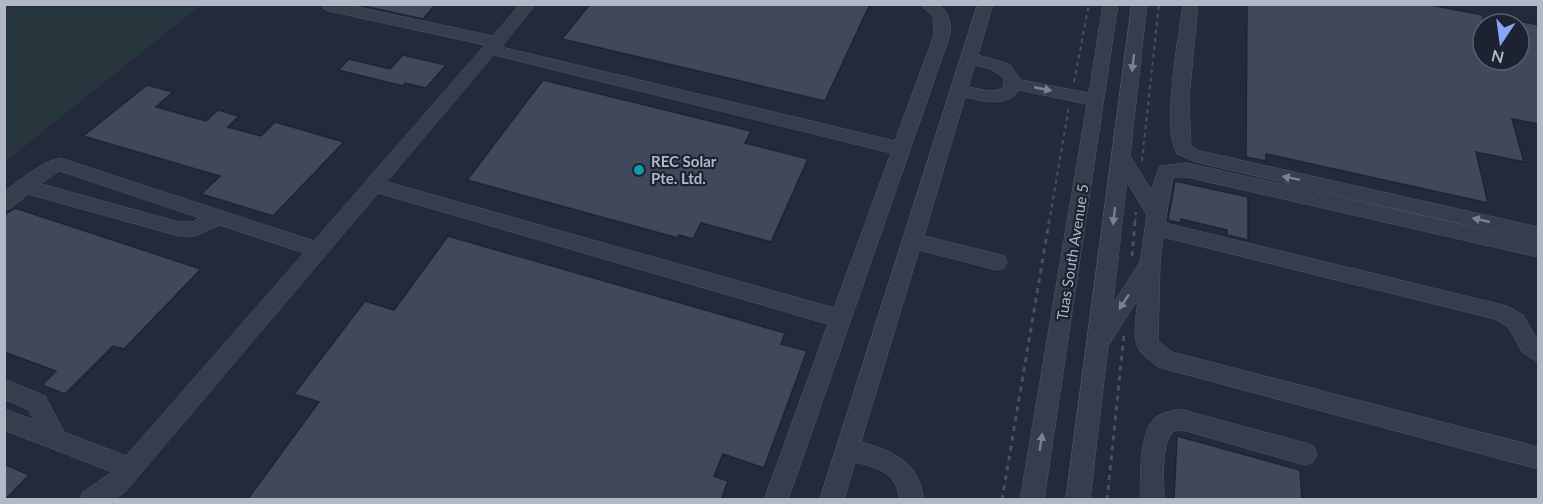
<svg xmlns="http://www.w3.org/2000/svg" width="1543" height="504" font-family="Lato,sans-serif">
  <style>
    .green { fill: #26363c }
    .building { fill: #40485b; stroke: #1f2432; stroke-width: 1.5 }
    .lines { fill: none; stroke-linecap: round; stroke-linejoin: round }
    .minor-casing { stroke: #535866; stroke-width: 1 }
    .path-far1 { stroke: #435359; stroke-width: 2; stroke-dasharray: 4 4; stroke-linecap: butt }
    .path { stroke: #435359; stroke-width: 3; stroke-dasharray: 5 5; stroke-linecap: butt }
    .minor { fill: #373d4c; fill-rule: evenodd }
    .oneway { fill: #7b8190 }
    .culture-dot { fill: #0f9aa8; stroke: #1d2230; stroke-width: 2 }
    .labels { text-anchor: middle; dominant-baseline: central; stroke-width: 4.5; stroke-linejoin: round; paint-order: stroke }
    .poi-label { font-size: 15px; font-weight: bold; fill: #b3b8c7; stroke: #1d2230; text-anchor: start }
    .street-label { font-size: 15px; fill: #b3b8c7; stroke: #1d2230 }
  </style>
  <rect width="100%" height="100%" fill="#242a3b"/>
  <path class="green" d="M5 4H201V5L5 162Z"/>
  <g class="building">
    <path d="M368 4H436L423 19 368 7Z"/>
    <path d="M590 4H870L825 101 562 39Z"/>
    <path d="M1247 4H1425L1483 15V60H1519V21L1539 25V124L1512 119 1524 162 1476 152 1488 203 1266 154V161L1246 157Z"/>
    <path d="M403 55 446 65 426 88 405 83 403 86 338 70 349 59 390 69Z"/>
    <path d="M543 80 751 131 745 143 808 159 771 242 701 223 693 239 679 235 678 238 467 180Z"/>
    <path d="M147 85 173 92 156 107 206 121 218 110 239 116 228 127 261 136 275 122 344 142 273 216 201 194 220 176 83 136Z"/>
    <path d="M1175 181 1248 197V240L1227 235V230L1181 219V223L1168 220Z"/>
    <path d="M15 208 201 269 124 349 113 346 65 394 42 385 56 371 4 352V215Z"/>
    <path d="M448 236 785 333 781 344 807 351 764 468 723 454 714 476 728 481 721 500H247L319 402 294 394 365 301 394 310Z"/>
    <path d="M1177 436 1300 470 1302 500H1174Z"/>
    <path d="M4 464 29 475 5 500H4Z"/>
  </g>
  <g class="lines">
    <g class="minor-casing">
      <g id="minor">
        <path d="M322 4H344L493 36 520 4H536L501 47 895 141 934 35 933 16 919 4H939C949 13 951 22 950 35L788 500H764L828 324 378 193 125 492 113 500H79L83 492 112 472 4 430V409L34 420 29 410 4 399V379L45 396 64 432 126 456 304 253 220 225 195 236H179L28 194 11 208 4 210V192C23 178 38 164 60 158L314 241 485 45 329 11 324 9ZM494 55 891 153 834 308 387 182ZM60 171 200 218 192 222H179L41 184Z"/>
        <path d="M978 4H993L978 55 1009 64 1021 80 1089 93 1103 4H1118L1044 500H1020L1087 104 1019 90C1007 108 982 101 965 97L924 236 997 254 1004 256 1007 262 1004 268 997 270 919 250 861 442C893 451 921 463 923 500H899C898 473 878 468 855 462L844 500H820ZM975 65 991 69 1004 78V87C994 94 980 89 969 87Z"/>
        <path d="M1132 4H1147L1130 156 1151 190 1160 166 1187 163 1530 240 1196 162 1177 154C1161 128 1179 37 1183 4H1198L1189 99 1191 146 1200 151 1538 227V257L1187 177H1173L1165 223 1507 306 1523 315 1538 341V362L1523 353 1508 327 1495 319 1163 237 1160 263 1158 341 1172 352 1538 447V469L1158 367C1153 362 1144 357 1140 351 1131 338 1137 314 1138 299L1108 346 1090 500H1066ZM1127 182 1147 215 1140 262 1113 304Z"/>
        <path d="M1174 410H1183L1305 443 1313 446 1317 454 1313 462 1305 465 1183 430 1174 431C1160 443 1164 482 1164 500H1140C1141 478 1138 432 1156 417 1161 414 1168 412 1174 410Z"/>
      </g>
    </g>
    <g class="path-far1">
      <path d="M1074 82 1089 4"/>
      <path d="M1142 161 1159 4"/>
      <path d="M1049 223 1069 106"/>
      <path d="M1135 223 1136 212"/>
    </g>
    <g class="path">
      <path d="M1132 256 1135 222"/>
      <path d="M1002 500 1049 222"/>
      <path d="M1107 500 1124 334"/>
    </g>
    <use href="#minor" class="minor"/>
  </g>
  <defs><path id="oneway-solid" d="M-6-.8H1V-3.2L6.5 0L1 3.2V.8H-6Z" transform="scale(1.5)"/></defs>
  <g class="oneway">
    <use href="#oneway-solid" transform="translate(1133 63) rotate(97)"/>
    <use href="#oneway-solid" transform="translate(1043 89) rotate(11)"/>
    <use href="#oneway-solid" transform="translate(1291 178) rotate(-168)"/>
    <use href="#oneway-solid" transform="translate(1114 216) rotate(97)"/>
    <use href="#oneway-solid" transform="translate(1481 220) rotate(-167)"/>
    <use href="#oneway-solid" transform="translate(1124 302) rotate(123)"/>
    <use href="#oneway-solid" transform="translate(1041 442) rotate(-81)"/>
  </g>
  <circle class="culture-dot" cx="639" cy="170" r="6"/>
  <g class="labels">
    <g class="poi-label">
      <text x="651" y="161">REC Solar<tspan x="651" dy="17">Pte. Ltd.</tspan></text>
    </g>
    <g class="street-label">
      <text transform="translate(1072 252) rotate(-81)">Tuas South Avenue 5</text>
    </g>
  </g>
  <rect width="1543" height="504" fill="none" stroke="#b3b8c7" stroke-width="12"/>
  <g transform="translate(1501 42) rotate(193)"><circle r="28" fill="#1d2230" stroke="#595e6c" stroke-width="1.5"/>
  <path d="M0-4.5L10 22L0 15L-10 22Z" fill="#8ba4f4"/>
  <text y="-9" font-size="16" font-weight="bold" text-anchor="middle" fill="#b3b8c7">N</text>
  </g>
</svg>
